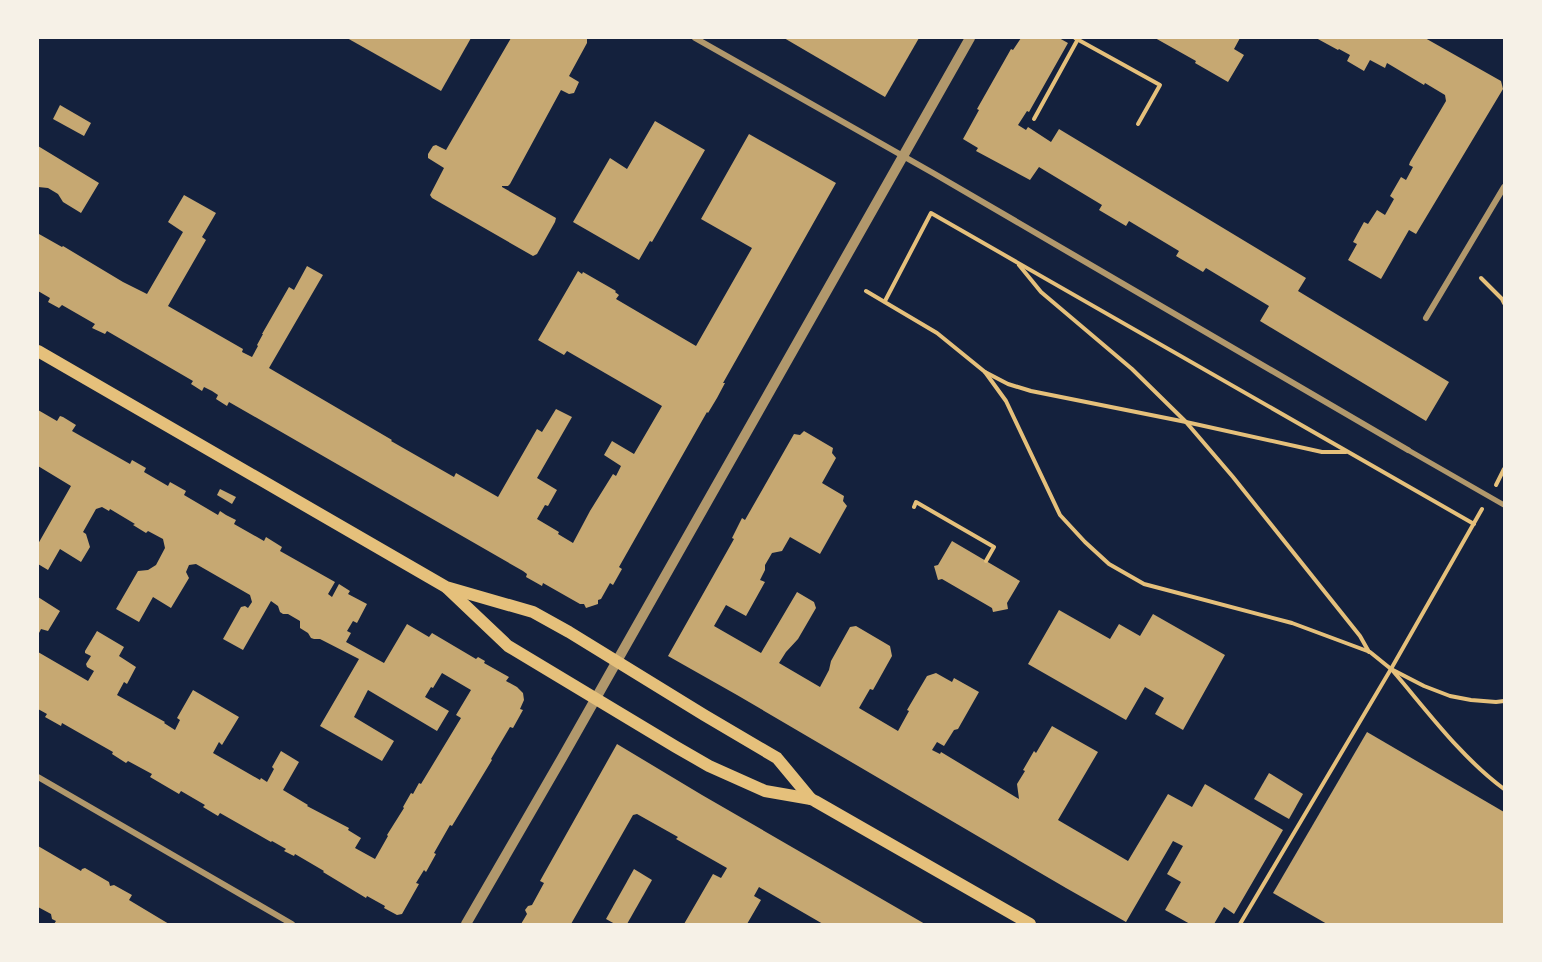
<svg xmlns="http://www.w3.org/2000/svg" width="1542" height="962" font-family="'PT Sans',sans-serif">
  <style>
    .building { fill: #c6a872 }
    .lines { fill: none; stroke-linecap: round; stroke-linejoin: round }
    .path { stroke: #e5c07b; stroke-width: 4 }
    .pedestrian { stroke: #b1986c; stroke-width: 5 }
    .minor { stroke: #b1986c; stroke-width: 6 }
    .tertiary { stroke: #b1986c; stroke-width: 10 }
    .secondary { stroke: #e5c07b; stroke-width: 12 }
  </style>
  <rect width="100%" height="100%" fill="#14213d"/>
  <g class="building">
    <path d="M347 38H471L441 91Z"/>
    <path d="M511 38 587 39V43L569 76 579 82 574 93 569 94 561 90 510 184 508 186H502V187L556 218 555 222 537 254 533 256 432 198 430 195 444 168 428 158V154L433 146 436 145 446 150Z"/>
    <path d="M784 38H919L885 97Z"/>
    <path d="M1021 38H1059L1068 43 1029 112 1027 111 1018 125 1026 130 1028 127 1051 142 1059 129 1306 278 1298 291 1449 382 1426 421 1260 321 1269 306 1206 268 1203 272 1176 256 1179 251 1129 221 1126 226 1099 210 1102 205 1039 167 1030 180 976 151 978 148 963 139 979 110 977 109 1011 49 1013 50Z"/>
    <path d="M1155 38H1240L1234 49 1244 55 1228 82 1195 63 1196 61Z"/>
    <path d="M1316 38H1425L1501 81 1503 89 1416 234 1409 230 1381 279 1348 260 1357 244 1353 242 1364 222 1368 224 1377 210 1385 215 1394 199 1390 196 1401 177 1406 180 1413 167 1409 165 1410 162 1446 101 1445 95 1425 83 1424 85 1387 63 1385 68 1370 60 1364 71 1347 61 1350 55 1339 49 1338 50Z"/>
    <path d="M60 105 91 123 84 136 53 119Z"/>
    <path d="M655 121 705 150 652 242 650 241 639 260 573 222 610 158 627 169Z"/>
    <path d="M749 134 836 183 723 383H725L717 398 708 413 707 412 636 537 619 567 622 569 613 585 610 583 601 599 598 600V604L586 608 584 604H580L543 583 542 586 526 577 527 574 523 571 229 402 227 406 216 399 218 395 212 391 204 387 202 391 191 384 193 381 107 331 105 334 92 328 95 324 62 305 59 308 48 302 50 298 38 291V237L39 234 62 247 63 246 123 282 147 294 183 232 168 222 184 195 216 213 202 237 206 240 168 306 243 349 242 352 252 357 258 346 257 345 263 334H262L289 287 294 290 307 266 323 275 269 368 392 440 391 441 454 477 456 473 498 497 537 429 542 432 556 409 572 417 537 478 557 490 548 506 545 505 537 519 559 532 558 534 573 543 590 511 613 474 616 476 621 466 604 455 612 441 634 454 662 406 567 351 564 355 538 340 578 271 582 274 583 272 616 291 615 292 619 295 616 299 696 346 752 248 701 219Z"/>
    <path d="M38 146 99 183 81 213 63 202 58 194 48 188 38 187Z"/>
    <path d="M38 410 57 421 60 416 63 417 76 425 72 431 130 464 132 460 146 468 144 472 168 486 170 482 186 491 184 495 218 515 220 511 226 515 236 520 234 524 264 541 266 537 282 547 280 551 335 582 328 594 332 597 339 584 350 591 348 594 367 604 357 623 353 621 347 631 351 633 346 642 384 663 407 624 429 637 432 633 476 659 478 657 485 661 484 663 509 677 506 681 517 687 523 693 524 700 520 709 523 710 513 728 510 727 491 759 492 760 452 826 450 825 434 853 436 854 426 872 424 870 416 883 419 884 402 914 397 915 384 908 385 906 367 896 366 898 323 872 324 871 295 854 294 856 284 851 286 849 272 841 271 842 220 813 218 816 203 807 205 805 181 791 179 794 150 777 152 774 128 761 126 763 112 754 113 752 76 731 62 723 61 726 45 717 47 714 38 709V652L88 681 94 671 87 667 86 664 91 656 85 653V651L97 631 124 647 119 656 136 667 127 684 124 682 117 695 165 722 164 723 175 730 180 720 177 718 193 690 239 717 222 745 219 742 213 753 260 780 261 778 267 782 274 769 272 767 281 751 299 762 283 790 308 805 307 806 349 828 348 830 361 838 355 848 375 859 388 836 387 835 404 808 403 807 411 793 413 794 419 783 421 784 461 718 456 715 471 690 442 673 433 688 431 687 425 697 449 711 437 731 368 690 354 717 394 741 382 761 320 726 359 659 320 639H314L311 638 308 633 300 628V621L288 614H283L280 612 278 606 271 601 243 650 223 639 241 607 245 606 248 608 252 602 250 595 196 564 189 565 186 572 189 578 171 608 153 597 139 622 116 609 138 571 148 570 156 565 165 548 163 539 148 531 146 533 133 525 135 524 110 509 109 511 102 507 96 509 83 532 86 534 90 547 81 562 60 549 48 570 38 564V544L71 486 38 466Z"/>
    <path d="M804 431 833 448 832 453 836 458 822 483 844 496 843 501 847 506 820 554 790 537 782 551 772 553 765 565V570L760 580 765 582 746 616 726 605 714 626 761 653 797 592 814 602 816 608 798 639 786 652 779 663 820 687 829 670 831 661 850 627 856 626 890 646 892 656 873 690 870 689 859 708 898 731 909 711 907 710 927 676 936 673 952 682 954 678 979 692 958 729 954 730 944 746 937 742 932 750 940 754 941 752 1019 799 1017 784 1025 771 1023 770 1034 751 1036 753 1052 726 1098 752 1058 820 1128 861 1168 794 1192 807 1205 784 1283 830 1234 914 1224 907 1214 924H1190L1165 910 1181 882 1167 874 1183 846 1173 841 1126 922 1066 888 737 695 668 656 734 539 732 538 742 518 745 520 794 434 800 435Z"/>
    <path d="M220 489 236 497 232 504 217 495Z"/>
    <path d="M952 541 1020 581 1007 603 1008 609 993 612 992 608 942 579 938 580 934 566 938 565Z"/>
    <path d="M38 597 60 611 48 631 41 629 38 635Z"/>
    <path d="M1059 610 1110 639 1119 624 1140 636 1153 614 1225 655 1183 730 1155 714 1164 698 1145 687 1126 720 1028 664Z"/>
    <path d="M1367 732 1504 812V924H1327L1273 893Z"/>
    <path d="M617 744 702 795 925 924H823L759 887 754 896 761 900 747 924H684L713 874 721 878 727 868 676 839 678 837 637 814 633 815 571 924H521L527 914 525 910 528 906 532 905 544 883 540 881Z"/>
    <path d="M1269 773 1303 794 1289 819 1254 799Z"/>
    <path d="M38 846 81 871 82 869 85 868 109 882 110 886 114 885 132 895 129 900 169 924H54L56 921 52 919 51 914 38 907Z"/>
    <path d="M634 869 652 880 627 924H615L606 919Z"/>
  </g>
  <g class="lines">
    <g class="path">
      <path d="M1075 38 1160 85 1138 124"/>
      <path d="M1034 119 1078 39"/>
      <path d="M1019 265 1041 292 1132 369 1186 422 1233 477 1360 636 1369 652"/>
      <path d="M1481 278 1502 299 1504 303"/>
      <path d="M866 291 937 333 985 372 1006 401 1060 515 1085 542 1109 564 1144 584 1292 623 1370 652 1391 669 1424 686 1450 696 1471 700 1496 702 1504 701"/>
      <path d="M885 301 931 213 1474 524"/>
      <path d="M985 372 1008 384 1031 391 1186 422 1322 452H1346"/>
      <path d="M1496 485 1504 469"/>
      <path d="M914 507 916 502 994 547 986 561"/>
      <path d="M1393 671C1428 712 1461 757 1504 789"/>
      <path d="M1240 924 1391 669 1482 509"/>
    </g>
    <path class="pedestrian" d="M1408 450 1504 505"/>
    <g class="minor">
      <path d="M695 38 933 173 1408 450"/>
      <path d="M1426 318 1504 187"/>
      <path d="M38 777 292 924"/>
    </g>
    <path class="tertiary" d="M466 924 562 758 970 38"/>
    <g class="secondary">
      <path d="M38 351 446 587 533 612 569 632 704 715 777 758 811 799 815 801 1030 924"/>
      <path d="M448 589 508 646 676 747 709 766 765 791 811 799"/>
    </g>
  </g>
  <rect width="1542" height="962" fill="none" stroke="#f6f1e7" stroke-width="78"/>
</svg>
